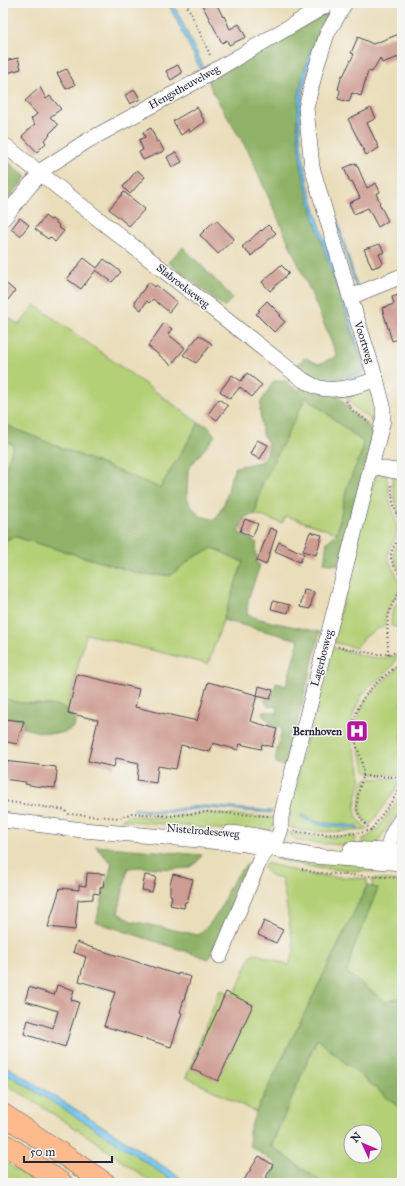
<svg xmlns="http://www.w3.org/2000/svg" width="405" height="1186" font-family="'IM FELL Great Primer',serif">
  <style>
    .green { fill: #b4d076; stroke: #6b7958; fill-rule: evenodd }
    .forest { fill: #8fb267; stroke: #586a51 }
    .water { fill: #6fc3ec; stroke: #487294 }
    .building { fill: #ce9c91 }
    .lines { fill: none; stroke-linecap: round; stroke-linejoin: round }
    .minor-casing { stroke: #403e4e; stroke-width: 16 }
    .highway-casing { stroke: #403e4e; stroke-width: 22 }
    .path { stroke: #403e4e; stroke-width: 2; stroke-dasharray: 1 3; stroke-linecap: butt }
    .minor { stroke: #fff; stroke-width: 15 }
    .highway { stroke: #fcba8d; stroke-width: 21 }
    .labels { text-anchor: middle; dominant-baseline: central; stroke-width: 3; stroke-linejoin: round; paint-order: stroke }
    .street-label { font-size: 11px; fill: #22223b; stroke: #f6f6f2 }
    .poi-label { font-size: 11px; font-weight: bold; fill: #22223b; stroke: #f6f6f2; text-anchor: end }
  </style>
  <rect width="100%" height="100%" fill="#f6f6f2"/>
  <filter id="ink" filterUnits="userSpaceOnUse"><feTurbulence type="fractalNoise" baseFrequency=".025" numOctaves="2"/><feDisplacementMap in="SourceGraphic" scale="8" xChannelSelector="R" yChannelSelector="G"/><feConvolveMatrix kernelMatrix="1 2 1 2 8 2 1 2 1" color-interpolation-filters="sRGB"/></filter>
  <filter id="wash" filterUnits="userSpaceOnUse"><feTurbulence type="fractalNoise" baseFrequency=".012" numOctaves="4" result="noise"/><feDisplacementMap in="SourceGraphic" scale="16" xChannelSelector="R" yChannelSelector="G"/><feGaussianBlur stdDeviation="0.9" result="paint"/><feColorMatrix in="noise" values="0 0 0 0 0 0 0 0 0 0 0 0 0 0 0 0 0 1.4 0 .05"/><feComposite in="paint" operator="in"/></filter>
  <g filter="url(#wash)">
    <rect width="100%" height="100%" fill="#eaddb9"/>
    <g class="green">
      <path d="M35 305 199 423 160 488 3 424V318L5 315 19 325Z"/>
      <path d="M370 388 377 395 375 432 371 421 367 416 359 412 349 402 345 392Z"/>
      <path d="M306 397 363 442V449L347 487 337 533 286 516 282 523 255 514 262 485Z"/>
      <path d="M3 440 14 444 3 475Z"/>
      <path d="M377 474H386C388 482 388 488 389 496 391 509 399 521 396 535 395 542 388 547 388 555 388 566 400 574 399 586 399 595 390 603 387 611 385 615 385 621 385 626 371 631 365 636 356 648L333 642 365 506Z"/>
      <path d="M393 476H402V532C400 513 391 495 393 476Z"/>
      <path d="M402 534V576L394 558V550Z"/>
      <path d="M16 537 145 575H171L192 558 213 548 243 562 208 664 86 634 67 710 58 706 15 702 3 698V628L5 540Z"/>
      <path d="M402 593V628L391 626C391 607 395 608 402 593Z"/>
      <path d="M332 647 365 656 377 658 396 656C397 668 374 681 367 689 364 692 362 696 360 699 355 708 350 722 351 732 351 745 358 757 360 770 363 793 343 812 368 829L366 830C355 831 296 835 290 826 288 823 290 818 291 814L287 813Z"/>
      <path d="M402 659V776C391 772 375 778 366 771 363 759 357 747 356 735 354 716 366 696 380 684 388 677 399 670 402 659Z"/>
      <path d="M394 778 401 782 371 824H368L360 814 359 810 363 783 366 779Z"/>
      <path d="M402 795V807L378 841 376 844 361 846 363 839 371 835 375 830 376 831Z"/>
      <path d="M207 813 276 818C274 827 270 831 261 833L121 820 131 815 160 818Z"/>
      <path d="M289 833 326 837 353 836 356 838 355 846 303 842 296 840Z"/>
      <path d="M278 854 402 867V874L317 868 277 859Z"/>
      <path d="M266 863 312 875 367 879V886L256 1112 186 1077 220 990 235 994 251 955 254 953 289 965 294 950 282 879 272 877 263 867Z"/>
      <path d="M373 879 402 881V995L400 998 386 1002 347 973 352 952 378 888 372 887Z"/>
      <path d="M317 1039 402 1110V1183H323L271 1146ZM351 1132H375V1156H351Z"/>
      <path d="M3 1071 113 1140 176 1183H152L89 1137 3 1082Z"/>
      <path d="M3 1160V1161L37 1183H3Z"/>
    </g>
    <g class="forest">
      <path d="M330 10 318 34 306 66 297 120 298 137 302 168 311 207 364 367 363 370 331 383 313 379 297 365 305 358 319 364 337 356 312 295 248 151 212 91 208 80Z"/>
      <path d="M3 158 26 177 3 207Z"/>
      <path d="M183 247 233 298 224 307 168 262Z"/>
      <path d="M274 381H285L297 390 308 388 333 394 340 398 352 413 368 425 373 438 338 565 324 563 327 542 337 533 347 487 363 449V442L306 397 262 485 255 514 245 517 238 532 257 543 255 552 257 557 256 563 260 565 248 600 247 615 271 622 320 632 286 767 276 763C275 752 280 741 282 730L279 727 270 725 269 720 264 717 262 713 265 711 278 713 277 707 268 706 264 699 271 700 276 683 286 686 299 640 223 620 243 562 213 548 192 558 171 575H145L16 537 5 539 3 628V475L14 445 3 440V424L160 488 199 423 208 426 215 436 188 469 187 497 190 505 200 516 215 520 224 504 228 491 231 477 236 467 260 462 267 453 269 445 262 433 260 410 261 402Z"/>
      <path d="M3 698 15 702 58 706 67 710 68 714 74 716 76 721C75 723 75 725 73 727 62 739 36 731 23 728L24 720 3 718Z"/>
      <path d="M96 846 202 855 197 862 188 868 174 869 141 867 128 868 118 913 131 921 198 935 208 926 220 910 229 887 242 869 248 864 253 867 209 959 96 922 112 863 100 852Z"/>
      <path d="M367 886 378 888 352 952 347 973 386 1002 400 998 402 995V1110L317 1039 271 1146 323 1183H280L271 1177 277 1164 250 1146 249 1131 256 1112Z"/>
    </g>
    <g class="water">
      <path d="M168 3H173L204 68 201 70Z"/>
      <path d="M328 13 330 14 312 57 303 88 300 128 301 144 308 184 320 225 365 367C364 376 356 377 348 379V377L361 373 364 367C352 333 341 298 329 264 311 210 292 154 299 96 302 67 316 39 328 13Z"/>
      <path d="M337 218 358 289 356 288 335 219Z"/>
      <path d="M205 806 272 811 271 813 206 808 162 813 135 811 133 810 135 808C159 814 181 807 205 806Z"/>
      <path d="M301 814 317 822 357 826 358 828V829C338 827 318 828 301 817Z"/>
      <path d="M3 1064 117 1135 188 1183H176L113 1140 3 1071Z"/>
    </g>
    <g id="blocks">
      <g class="building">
        <path d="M201 3H216L223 17 224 16 230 29 239 24 246 37 229 45 227 40 222 43Z"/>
        <path d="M402 33V56L382 63 380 58 372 72 368 71 361 96 352 93 349 102 338 99 340 91V90L338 89 342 75 343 76 354 54 351 53 358 37 373 44Z"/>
        <path d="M18 58 21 69 7 73 4 61Z"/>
        <path d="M178 65 182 73 171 80 166 71Z"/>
        <path d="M67 69 75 85 66 89 57 73Z"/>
        <path d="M40 87 46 99 50 96 61 109 50 117 58 125 49 134 50 135 44 140 46 143 37 152 22 136 35 124 31 119 37 114 25 101Z"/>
        <path d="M135 90 140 99 130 104 125 95Z"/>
        <path d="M197 107 205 122 190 132 189 129 181 135 173 121Z"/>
        <path d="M371 108 376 118 367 123 379 148 366 155 348 119Z"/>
        <path d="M151 128 157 142 159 141 164 151 143 160 139 152 143 150 139 140 145 137 143 132Z"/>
        <path d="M176 152 182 162 172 167 167 157Z"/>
        <path d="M356 163 367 188 376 183 380 192 376 194 380 202 379 203 388 221 378 227 368 208 354 214 349 203 360 198 352 181 350 182 344 168Z"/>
        <path d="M137 170 145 177 130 194 123 187Z"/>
        <path d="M124 192 145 209 129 226 109 209Z"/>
        <path d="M45 216 50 220 52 219 59 225 58 227 64 231 55 242 50 237 48 239 35 229Z"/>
        <path d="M20 218 29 225 20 236 11 229Z"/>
        <path d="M217 221 234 239 218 254 200 235 213 222 214 223Z"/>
        <path d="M268 225 276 233 251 256 242 247 261 230 262 231Z"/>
        <path d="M380 244 384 252 379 254 383 263 381 264V265L372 268 364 249Z"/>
        <path d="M84 258 97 268 104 259 121 272 112 282 96 270 81 289 67 279Z"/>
        <path d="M281 265 289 273 270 291 262 282Z"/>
        <path d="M3 281 15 291 3 306Z"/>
        <path d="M149 282 155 287 156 285 177 302 169 312 153 299 149 303 147 301 141 310 135 305V301Z"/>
        <path d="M402 294V338L392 341 382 308 394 304 392 297Z"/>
        <path d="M267 301 281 315 279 316 285 322 274 332 256 314 260 311 258 310Z"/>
        <path d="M164 323 172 329 168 334 185 348 171 365 148 346Z"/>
        <path d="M199 335 212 344 196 363 183 355Z"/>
        <path d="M247 373 262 385 252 397 240 387 230 399 220 391 232 375 241 381Z"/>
        <path d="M219 399 228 406 217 420 208 414Z"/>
        <path d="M257 440 268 445 260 459 250 454Z"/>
        <path d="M245 519 258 524 252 537 240 531Z"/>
        <path d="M270 528 277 531 266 565 257 561Z"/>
        <path d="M310 532 322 535 316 555 303 551Z"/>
        <path d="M279 542 304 554 300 562 275 551Z"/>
        <path d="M304 590 314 592 310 609 300 607Z"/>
        <path d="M273 601 290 605 288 613 271 609Z"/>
        <path d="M77 674 139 689 135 707 197 721 208 682 257 695 250 721 277 729 272 747 262 744 261 749 240 744 238 750 213 743 210 752 181 745 176 769 158 766 156 783 137 780 139 763 116 758 114 767 88 761 98 720 68 713Z"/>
        <path d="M259 686 273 690 270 699 257 696Z"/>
        <path d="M3 719 24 721 21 732H20L17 744 3 741Z"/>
        <path d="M3 761 56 767V771H57L55 788 35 786 25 784 26 782 3 779Z"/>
        <path d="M87 873 105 874 103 887H100V894L93 893V899L78 900 75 930 48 927 60 888 79 890V885L86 886Z"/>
        <path d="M173 874 193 879 187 902H185L184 908 170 905 172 896 170 895V884Z"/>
        <path d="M145 875 156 877 152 892 142 890Z"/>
        <path d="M264 921 283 930 276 943 258 935Z"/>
        <path d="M77 942 90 947 178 975V973L191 977 180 1012 182 1013 171 1047 104 1026 115 992 79 981 86 957 73 952Z"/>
        <path d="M57 985 74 990 71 1000 79 1002 65 1047 24 1034 28 1020 53 1028 58 1011 25 1001 29 987 54 995Z"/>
        <path d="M226 992 253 1005 218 1081 191 1069Z"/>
        <path d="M259 1156 273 1165 266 1177 276 1183H242Z"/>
      </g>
    </g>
  </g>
  <g filter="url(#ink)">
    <use href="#blocks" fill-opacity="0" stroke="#403e4e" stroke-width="1"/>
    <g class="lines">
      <g class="minor-casing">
        <g id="minor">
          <path d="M3 144 303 380C309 383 315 387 320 388 339 392 359 386 376 379"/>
          <path d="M39 172 87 141 197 81 330 3"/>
          <path d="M3 219 31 184 41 174"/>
          <path d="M350 297 402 276"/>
          <path d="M371 466 390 470 402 472"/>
          <path d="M3 820 83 830 245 844 313 856 402 863"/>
          <path d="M230 833 252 835 276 840"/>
          <path d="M351 849 402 852"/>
          <path d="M388 861C388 841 390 835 402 818"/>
          <path d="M220 956 261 857 277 840 281 829V817L287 792 331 624 383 420V406L376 379 350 297 312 167 306 108 316 68 327 34 345 3"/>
        </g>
      </g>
      <g class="highway-casing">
        <g id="highway">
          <path d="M3 1114 105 1183"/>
          <path d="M3 1143 62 1183"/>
        </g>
      </g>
      <g class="path">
        <path d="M186 3 211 57"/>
        <path d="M346 401 353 411 365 419 369 423"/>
        <path d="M338 647 376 654H388L402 651"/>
        <path d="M388 654C388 640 386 625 390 611 392 602 399 595 401 586 403 574 393 568 391 558 390 547 401 540 401 529 400 520 395 511 393 502 392 496 392 490 391 484"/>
        <path d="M363 776 396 777 402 780"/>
        <path d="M3 801 65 810 68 814 120 818 132 813 169 816 207 812 268 816"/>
        <path d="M371 830C355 815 355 808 360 786 361 782 363 779 363 775 364 761 356 748 354 735 352 721 358 703 368 692 376 682 388 674 397 665L399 658V651"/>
        <path d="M294 831C311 835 356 836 371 830L402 787"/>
        <path d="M302 869 316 873 402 878"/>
      </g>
      <use href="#minor" class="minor"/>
      <use href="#highway" class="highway"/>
    </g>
  </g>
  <defs>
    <g id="hospital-square" transform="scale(1.15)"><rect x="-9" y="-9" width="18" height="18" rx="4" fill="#b5179e" stroke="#f6f6f2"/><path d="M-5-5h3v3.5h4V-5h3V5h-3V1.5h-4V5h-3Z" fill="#fff"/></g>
  </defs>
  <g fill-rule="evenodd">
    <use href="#hospital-square" x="357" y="731"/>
  </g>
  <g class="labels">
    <g class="street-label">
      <text transform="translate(184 87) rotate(-29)">Hengstheuvelweg</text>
      <text transform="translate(183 286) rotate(38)">Slabroekseweg</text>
      <text transform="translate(364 342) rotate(72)">Voortweg</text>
      <text transform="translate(322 658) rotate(-75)">Lagerbosweg</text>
      <text transform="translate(203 831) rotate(5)">Nistelrodeseweg</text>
    </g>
    <g class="poi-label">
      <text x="342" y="731">Bernhoven</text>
    </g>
  </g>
  <rect width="405" height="1186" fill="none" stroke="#f6f6f2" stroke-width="16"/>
  <g transform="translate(363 1144) rotate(314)"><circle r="19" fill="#f6f6f2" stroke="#a1a1a9"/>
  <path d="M0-3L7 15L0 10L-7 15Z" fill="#b5179e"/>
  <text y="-6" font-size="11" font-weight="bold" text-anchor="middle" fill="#22223b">N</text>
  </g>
  <path d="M24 1156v6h88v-6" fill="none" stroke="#22223b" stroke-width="2"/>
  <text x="30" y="1156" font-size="12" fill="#22223b" stroke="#f6f6f2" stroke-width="3" paint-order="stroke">50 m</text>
</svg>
